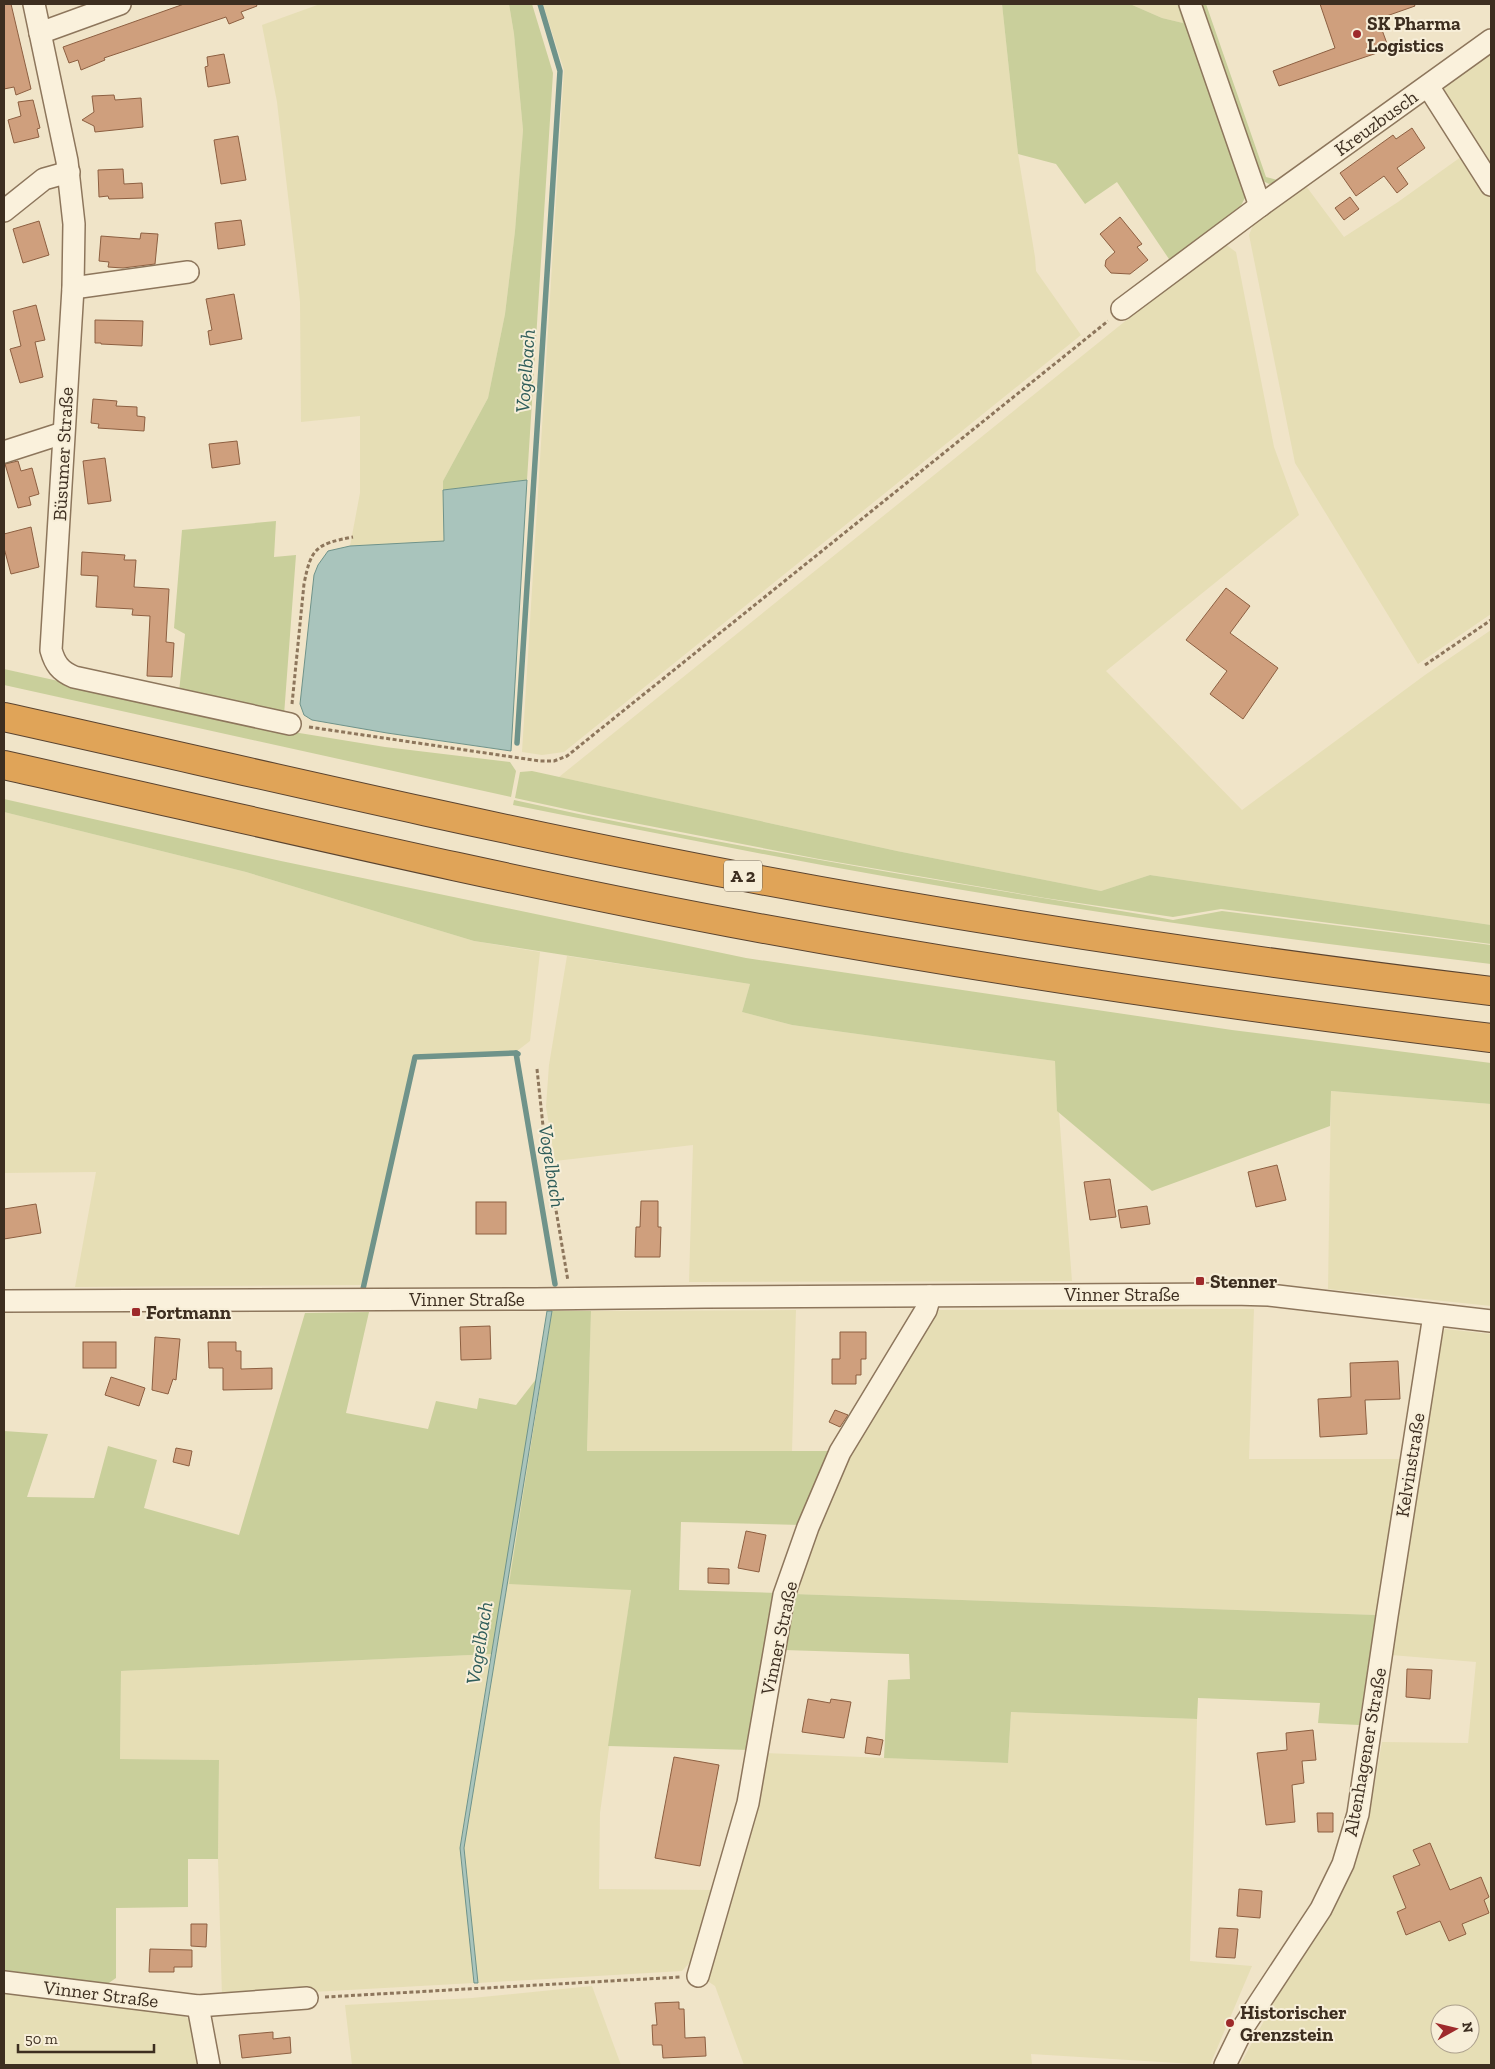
<svg xmlns="http://www.w3.org/2000/svg" width="1495" height="2069" font-family="'Zilla Slab',serif">
  <style>
    .farmland { fill: #e6deb5; fill-rule: evenodd }
    .green { fill: #c9cf9b }
    .water { fill: #a9c4bc; stroke: #6f938a }
    .lines { fill: none; stroke-linecap: round; stroke-linejoin: round }
    .stream { stroke: #6f938a; stroke-width: 5.5 }
    .building { fill: #cf9f7d; stroke: #8d5f41 }
    .minor-casing { stroke: #8d765c; stroke-width: 24 }
    .highway-casing { stroke: #5b4430; stroke-width: 30 }
    .path { stroke: #8d765c; stroke-width: 3; stroke-dasharray: 4 2.5; stroke-linecap: butt }
    .minor { stroke: #faf1dc; stroke-width: 21 }
    .highway { stroke: #e0a458; stroke-width: 28 }
    .poi-dot { fill: #9e2a2b; stroke: #f7eed8; stroke-width: 2 }
    .labels { text-anchor: middle; dominant-baseline: central; stroke-width: 4; stroke-linejoin: round; paint-order: stroke }
    .shield { fill: #f7eed8; stroke: #756857; stroke-width: 1 }
    .shield-label { font-size: 18px; font-weight: bold; fill: #3d2e20 }
    .poi-label { font-size: 19px; font-weight: bold; fill: #3d2e20; stroke: #f7eed8; text-anchor: start }
    .street-label { font-size: 19px; fill: #3d2e20; stroke: #f7eed8 }
    .water-label { font-size: 20px; font-style: italic; fill: #2f5d5a; stroke: #f7eed8 }
  </style>
  <rect width="100%" height="100%" fill="#f0e4c8"/>
  <g class="farmland">
    <path d="M320 4H509L514 34 523 130 515 231 505 314 488 398 443 481 444 541 350 546 360 493V416L301 422 300 302 296 264 277 102 262 25Z"/>
    <path d="M543 4H1002L1018 154 1035 257 1036 271 1081 335 564 752 542 755 522 752 564 70Z"/>
    <path d="M1130 4H1177L1183 23 1162 18Z"/>
    <path d="M1491 50V173L1442 96 1443 85Z"/>
    <path d="M1465 154 1491 195V614L1418 664 1295 463 1249 235 1254 223 1306 186 1344 237 1398 202Z"/>
    <path d="M1225 244 1236 252 1274 447 1299 515 1106 671 1242 810 1425 675 1491 630V925L1150 875 1101 891 897 851 559 777 1190 269Z"/>
    <path d="M4 812 246 872 474 941 540 952 530 1041 517 1051 414 1056 362 1285 75 1287 96 1172 4 1173Z"/>
    <path d="M567 956 750 984 742 1012 792 1025 1055 1061 1072 1281 689 1282 693 1145 555 1161 546 1107 549 1065Z"/>
    <path d="M1331 1091 1491 1104V1306L1328 1289Z"/>
    <path d="M1234 1309H1254L1249 1459H1401L1376 1615 794 1594 850 1450 937 1310Z"/>
    <path d="M796 1310 792 1452 587 1451 591 1311Z"/>
    <path d="M1445 1329 1491 1334V2065H1240L1290 1973 1333 1909 1359 1852 1374 1787 1382 1742 1468 1743 1476 1662 1391 1655 1439 1340ZM1440 2014H1470V2044H1440Z"/>
    <path d="M529 1451 631 1590 600 1813 599 1889 714 1890 692 1960 682 1971 478 1983 464 1848Z"/>
    <path d="M492 1654 460 1848 474 1983 222 1997 218 1859 219 1760 120 1759 121 1671Z"/>
    <path d="M1011 1712 1197 1719 1190 1961 1252 1966 1210 2065 1031 2054 1032 2065H744L715 1986 706 1980 765 1753 1008 1763Z"/>
    <path d="M592 1986 621 2065H352L345 2005 472 1998Z"/>
    <path d="M4 1990 174 2010 189 2019 199 2065H4Z"/>
  </g>
  <g class="green">
    <path d="M509 4H532L553 73 527 480 443 490V481L488 398 505 314 515 231 523 130 514 34Z"/>
    <path d="M1002 4H1130L1162 18 1183 23 1177 4H1183L1246 196 1236 215 1171 262 1117 182 1085 204 1056 164 1018 154Z"/>
    <path d="M1196 4H1206L1266 177 1281 181 1269 184 1261 180Z"/>
    <path d="M276 521 274 557 296 555 284 715 179 692 185 634 174 628 182 530Z"/>
    <path d="M4 669 281 730 385 747 510 762 516 771 511 797 4 685Z"/>
    <path d="M532 771 897 851 1101 891 1150 875 1491 925V944L1221 909 1173 917 1045 898 819 859 593 815 515 798 520 772Z"/>
    <path d="M4 799 281 861 746 958 1232 1030 1491 1063V1104L1331 1091 1330 1126 1152 1191 1057 1111 1055 1061 792 1025 742 1012 750 984 474 941 246 872 4 812Z"/>
    <path d="M514 800C727 847 942 881 1157 917L1173 920 1222 911 1491 945V964C1341 946 1191 927 1042 903 865 875 689 840 513 805Z"/>
    <path d="M552 1311H591L587 1451H832L802 1525 681 1522 679 1590 778 1593 750 1750 608 1746 631 1590 509 1584Z"/>
    <path d="M369 1312 346 1413 428 1429 436 1401 477 1409 479 1398 516 1405 537 1378 492 1654 121 1671 120 1759 219 1760 218 1859H188V1907L116 1908V1978L103 1987 4 1975V1431L48 1434 27 1497 94 1498 108 1446 157 1460 144 1508 239 1535 305 1313Z"/>
    <path d="M794 1594 1376 1615 1359 1725 1318 1723 1320 1703 1198 1698 1197 1719 1011 1712 1008 1763 884 1758 888 1680 910 1679 909 1654 784 1650Z"/>
  </g>
  <g class="water">
    <path d="M527 480 511 751 387 733 312 720 304 715 300 704 314 575 318 565 328 551 350 546 444 541 443 490Z"/>
    <path d="M547 1311H552L464 1848 478 1983H474L460 1848Z"/>
  </g>
  <g class="lines">
    <g class="stream">
      <path d="M517 743 560 71 540 4"/>
      <path d="M518 1054 516 1053 555 1284"/>
      <path d="M363 1289 415 1057 516 1053"/>
    </g>
  </g>
  <g class="building">
    <path d="M4 4H11L31 89 16 95 14 87 4 89Z"/>
    <path d="M184 4H256L257 6 241 12 244 18 229 24 226 17 104 58 105 60 81 70 78 60 69 63 63 47Z"/>
    <path d="M1320 4H1414L1415 6 1378 19 1389 49 1279 86 1273 71 1335 48Z"/>
    <path d="M224 54 230 83 208 87 205 67 208 66 207 57Z"/>
    <path d="M114 95 115 100 141 98 143 127 95 132 94 126 82 120 94 112 92 96Z"/>
    <path d="M33 100 40 128 37 129 39 137 14 143 8 120 21 116 18 102Z"/>
    <path d="M1412 128 1425 148 1397 168 1408 184 1397 193 1384 176 1356 196 1340 173 1393 135 1396 139Z"/>
    <path d="M238 136 246 180 221 184 214 140Z"/>
    <path d="M123 169 124 184 142 183 143 198 109 199 108 196 99 197 98 170Z"/>
    <path d="M1350 197 1359 209 1344 220 1335 208Z"/>
    <path d="M1120 217 1142 244 1137 247 1148 260 1130 274 1111 273 1105 266 1106 260 1115 252 1100 234Z"/>
    <path d="M241 220 245 245 218 249 215 223Z"/>
    <path d="M39 221 49 255 23 263 13 229Z"/>
    <path d="M141 233 158 234 155 264 123 268 108 267 109 262 99 261 101 236 140 239Z"/>
    <path d="M234 294 242 339 210 345 208 331 212 330 206 299Z"/>
    <path d="M36 305 45 340 35 342 43 377 20 383 10 349 21 346 13 311Z"/>
    <path d="M95 320 143 321 142 346 101 344V343H95Z"/>
    <path d="M93 399 117 401 116 406 137 407V416L145 417 144 431 98 428 99 424 91 423Z"/>
    <path d="M237 441 240 464 212 468 209 444Z"/>
    <path d="M105 458 111 501 88 504 83 461Z"/>
    <path d="M18 461 21 471 32 468 39 494 29 497 31 505 18 508 5 464Z"/>
    <path d="M31 527 39 567 11 574 4 548V534Z"/>
    <path d="M82 552 125 555 124 560H136L134 587 169 589 166 642 174 643 172 677 147 676 150 616 132 615 133 609 96 607 98 576 81 575Z"/>
    <path d="M1226 588 1250 606 1230 633 1278 668 1243 719 1210 694 1227 671 1186 640Z"/>
    <path d="M1277 1165 1286 1200 1256 1207 1248 1172Z"/>
    <path d="M1110 1179 1116 1217 1090 1220 1084 1182Z"/>
    <path d="M641 1201H658V1227H661L660 1257H635L636 1227H640Z"/>
    <rect x="476" y="1202" width="30" height="32"/>
    <path d="M36 1204 41 1233 4 1239V1209Z"/>
    <path d="M1147 1206 1150 1224 1121 1228 1118 1210Z"/>
    <path d="M490 1326 491 1359 461 1360 460 1327Z"/>
    <path d="M840 1332H866V1359H861V1375H856V1384H832V1359H840Z"/>
    <path d="M155 1337 180 1339 176 1380 173 1379 168 1394 152 1390Z"/>
    <rect x="83" y="1342" width="33" height="26"/>
    <path d="M208 1342H236V1351H241V1369L272 1368V1389L223 1390V1368H209Z"/>
    <path d="M1398 1361 1400 1399 1365 1400 1367 1434 1320 1437 1318 1399 1351 1397 1350 1363Z"/>
    <path d="M111 1377 145 1388 139 1406 105 1395Z"/>
    <path d="M835 1410 848 1415 840 1427 829 1422Z"/>
    <path d="M176 1448 192 1451 189 1466 173 1462Z"/>
    <path d="M746 1531 766 1535 759 1572 738 1568Z"/>
    <path d="M708 1568 729 1569V1584L708 1583Z"/>
    <path d="M1407 1669 1432 1670 1430 1699 1406 1697Z"/>
    <path d="M808 1699 830 1703 831 1699 851 1702 844 1738 802 1732Z"/>
    <path d="M1313 1730 1316 1760 1302 1761 1304 1783 1292 1785 1295 1822 1266 1825 1257 1753 1287 1750 1286 1733Z"/>
    <path d="M867 1737 883 1740 880 1755 865 1753Z"/>
    <path d="M674 1757 719 1765 700 1866 655 1858Z"/>
    <path d="M1317 1813H1333V1832H1318Z"/>
    <path d="M1430 1843 1450 1890 1481 1877 1489 1897 1484 1900 1489 1913 1462 1924 1466 1934 1449 1941 1440 1921 1406 1935 1397 1912 1406 1908 1393 1876 1420 1865 1413 1850Z"/>
    <path d="M1239 1889 1262 1891 1260 1918 1237 1916Z"/>
    <path d="M191 1924H207L206 1947 191 1946Z"/>
    <path d="M1219 1928 1238 1929 1235 1958 1216 1957Z"/>
    <path d="M150 1949 192 1950V1967H174V1972H149Z"/>
    <path d="M679 2002V2009H684L685 2038 705 2037 706 2056 663 2058 662 2045H653L652 2025H657L655 2003Z"/>
    <path d="M273 2032V2039L290 2037 291 2053 242 2058 239 2035Z"/>
  </g>
  <g class="lines">
    <g class="minor-casing">
      <g id="minor">
        <path d="M34 4 67 161 74 224 73 288 51 650C55 664 60 671 74 677L290 724"/>
        <path d="M1190 4 1260 206"/>
        <path d="M40 33 120 4"/>
        <path d="M1428 86 1491 185"/>
        <path d="M4 211 44 179 69 172"/>
        <path d="M73 288 188 272"/>
        <path d="M1122 309 1260 206 1491 40"/>
        <path d="M4 452 63 433"/>
        <path d="M4 1301 535 1299 705 1297 1233 1294 1269 1295 1491 1321"/>
        <path d="M698 1976 748 1803 784 1595 808 1527 840 1452 926 1310 930 1296"/>
        <path d="M4 1982 198 2006 307 1998"/>
        <path d="M198 2006 209 2065"/>
        <path d="M1225 2065 1244 2026 1321 1909 1343 1864 1358 1814 1387 1616 1434 1315"/>
      </g>
    </g>
    <g class="highway-casing">
      <g id="highway">
        <path d="M4 717C221 765 439 817 657 860 933 915 1212 957 1491 991"/>
        <path d="M4 765C246 819 488 877 732 923 984 970 1237 1007 1491 1038"/>
      </g>
    </g>
    <g class="path">
      <path d="M1425 665 1491 620"/>
      <path d="M292 704 304 584C311 548 316 544 353 537"/>
      <path d="M309 727 540 761H554L567 756 1108 321"/>
      <path d="M537 1069 545 1145 568 1281"/>
      <path d="M325 1997 681 1977"/>
    </g>
    <use href="#minor" class="minor"/>
    <use href="#highway" class="highway"/>
  </g>
  <g class="poi-dot">
    <circle cx="1357" cy="34" r="5"/>
    <rect x="1195" y="1276" width="10" height="10" rx="2.5"/>
    <rect x="131" y="1307" width="10" height="10" rx="2.5"/>
    <circle cx="1230" cy="2023" r="5"/>
  </g>
  <g class="labels">
    <rect class="shield" x="724" y="860.5" width="38" height="31" rx="4"/>
    <g class="shield-label">
      <text x="743" y="876">A 2</text>
    </g>
    <g class="poi-label">
      <text x="1367" y="23">SK Pharma<tspan x="1367" dy="22">Logistics</tspan></text>
      <text x="1210" y="1281">Stenner</text>
      <text x="146" y="1312">Fortmann</text>
      <text x="1240" y="2012">Historischer<tspan x="1240" dy="22">Grenzstein</tspan></text>
    </g>
    <g class="street-label">
      <text transform="translate(1376 123) rotate(-36)">Kreuzbusch</text>
      <text transform="translate(63 454) rotate(-87)">Büsumer Straße</text>
      <text x="1122" y="1294">Vinner Straße</text>
      <text x="467" y="1299">Vinner Straße</text>
      <text transform="translate(1410 1465) rotate(-81)">Kelvinstraße</text>
      <text transform="translate(779 1638) rotate(-78)">Vinner Straße</text>
      <text transform="translate(1365 1752) rotate(-80)">Altenhagener Straße</text>
      <text transform="translate(101 1994) rotate(7)">Vinner Straße</text>
    </g>
    <g class="water-label">
      <text transform="translate(525 371) rotate(-86)">Vogelbach</text>
      <text transform="translate(552 1166) rotate(81)">Vogelbach</text>
      <text transform="translate(479 1643) rotate(-81)">Vogelbach</text>
    </g>
  </g>
  <rect width="1495" height="2069" fill="none" stroke="#3d2e20" stroke-width="10"/>
  <g transform="translate(1455 2029) rotate(82)"><circle r="24" fill="#f7eed8" stroke="#ada18e"/>
  <path d="M0-4L9 19L0 12L-9 19Z" fill="#9e2a2b"/>
  <text y="-8" font-size="14" font-weight="bold" text-anchor="middle" fill="#3d2e20">N</text>
  </g>
  <path d="M18 2044v8h136v-8" fill="none" stroke="#3d2e20" stroke-width="2.5"/>
  <text x="25" y="2044" font-size="15" fill="#3d2e20" stroke="#f7eed8" stroke-width="4" paint-order="stroke">50 m</text>
</svg>
